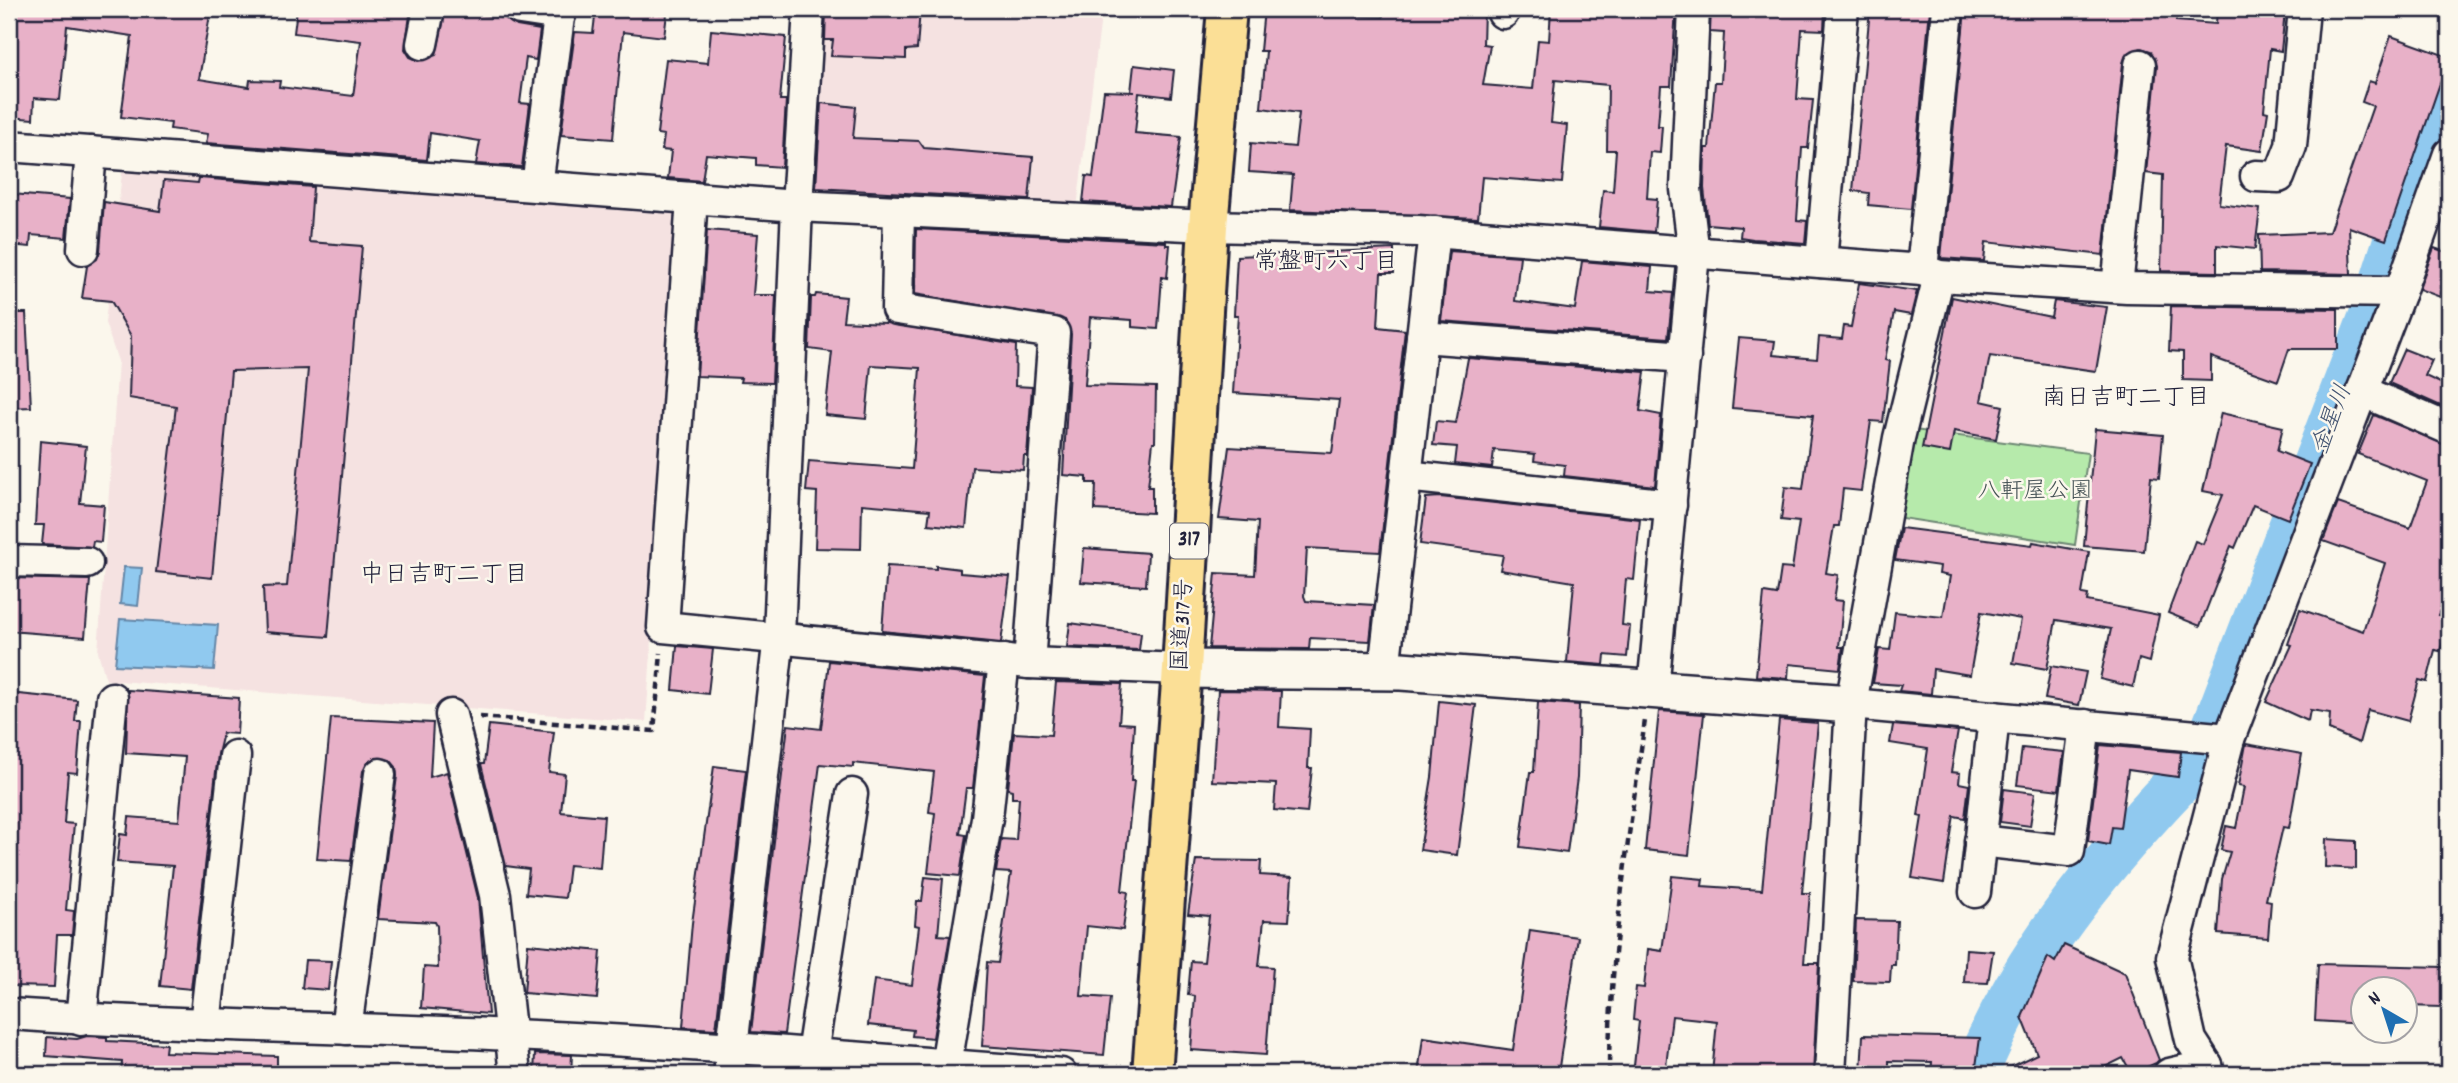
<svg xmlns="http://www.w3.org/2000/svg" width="2458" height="1083" font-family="Dekko,'Klee One',sans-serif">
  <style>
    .built { fill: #f5e2e1 }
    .green { fill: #b6eaab; stroke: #6c8673; stroke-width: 2 }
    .water { fill: #90c9ef; stroke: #6486a7; stroke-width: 2 }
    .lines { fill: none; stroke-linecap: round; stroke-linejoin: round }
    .river { stroke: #90c9ef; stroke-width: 47 }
    .building { fill: #e8b1c8; stroke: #22223b; stroke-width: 2 }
    .minor-casing { stroke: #22223b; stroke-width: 35 }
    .tertiary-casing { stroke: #22223b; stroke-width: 42 }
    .trunk-casing { stroke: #22223b; stroke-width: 44 }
    .path { stroke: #22223b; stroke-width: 4.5; stroke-dasharray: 7 5; stroke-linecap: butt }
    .minor { stroke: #fbf7ec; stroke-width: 30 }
    .tertiary { stroke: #fbf7ec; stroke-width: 37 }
    .trunk { stroke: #fbdf96; stroke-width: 38 }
    .labels { text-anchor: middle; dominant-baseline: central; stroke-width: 5; stroke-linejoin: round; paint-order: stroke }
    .shield { fill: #fbf7ec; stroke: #636270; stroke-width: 2 }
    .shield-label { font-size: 21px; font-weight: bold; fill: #22223b }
    .park-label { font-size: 23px; fill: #475457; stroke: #fbf7ec }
    .street-label { font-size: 23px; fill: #22223b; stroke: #fbf7ec }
    .neighbourhood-label { font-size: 24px; fill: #22223b; stroke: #fbf7ec }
    .water-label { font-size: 24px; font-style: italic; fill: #435471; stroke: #fbf7ec }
  </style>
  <rect width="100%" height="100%" fill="#fbf7ec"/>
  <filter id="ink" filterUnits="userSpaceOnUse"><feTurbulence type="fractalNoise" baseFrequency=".0143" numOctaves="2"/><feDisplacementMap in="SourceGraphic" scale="14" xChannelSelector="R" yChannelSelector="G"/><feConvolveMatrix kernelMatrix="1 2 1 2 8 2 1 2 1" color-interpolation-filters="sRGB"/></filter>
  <g filter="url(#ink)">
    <g class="built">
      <path d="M816 9H1102L1077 208 805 190Z"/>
      <path d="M130 167 683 210 646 722 106 680 98 652 118 361 105 323 122 173Z"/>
    </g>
    <path class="green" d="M1914 430 2088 453 2075 545 1895 517Z"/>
    <g class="water">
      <path d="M124 567 142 568 138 606 120 604Z"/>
      <path d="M120 619 218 625 214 670 115 665Z"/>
    </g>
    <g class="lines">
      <path class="river" d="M1975 1074C2012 981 2070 902 2136 828 2158 804 2178 780 2203 759L2372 317 2449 77"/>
    </g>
    <g class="building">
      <path d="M9 9H211L199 79 249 87 250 80 280 81 279 87 353 96 361 41 294 33 297 9H411L405 49 410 57 419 61 436 55 446 10 505 18 517 26 540 30 536 60 526 58 520 103 530 104 522 167 476 164 480 141 430 133 427 160 206 143 208 134 170 129 171 123 121 117 132 36 67 26 60 100 34 98 33 119 9 117Z"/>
      <path d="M596 9 667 14 664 37 623 32 613 139 561 135 575 32 593 33Z"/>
      <path d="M826 9H920L917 49 906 50V59L831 56 833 40H825Z"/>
      <path d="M1264 9H1321V14L1383 17 1384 9H1484L1483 44 1490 45 1483 85 1533 89 1538 40 1549 41 1551 9H1676L1671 86H1661L1658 126H1662L1660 153 1650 152 1647 198 1657 199 1654 232 1599 227 1603 190 1613 191 1616 150H1607L1608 85 1555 80 1551 123 1567 125 1562 183 1482 177 1478 218 1290 210 1293 175 1249 172 1251 143 1295 147 1299 113 1261 108 1266 51H1260Z"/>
      <path d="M1711 9H1825L1824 30 1802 29 1797 99 1813 100 1808 148H1802L1797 220 1807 221 1805 243 1753 239 1740 237 1741 227 1708 224 1704 188 1705 148H1709L1715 82H1721L1724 33 1710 32Z"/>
      <path d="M1870 9H1930L1911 209 1868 205 1869 193 1853 191Z"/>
      <path d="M1965 9H2108L2176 15V21L2216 24 2217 9 2285 11 2281 51 2270 49 2264 111 2268 112 2262 151 2226 146 2219 204 2260 209 2255 249 2217 245V272L2161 271 2163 175 2146 173 2157 66 2151 51 2141 48 2126 54 2123 63 2103 255 1986 242 1984 261 1941 258Z"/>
      <path d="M711 30 786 37 780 100H786L782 167 756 165V158L706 154 702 181 668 178 671 151 662 150 664 135 657 134 666 59 708 63Z"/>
      <path d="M2391 36 2449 57 2386 240 2349 227 2351 274 2260 272 2259 235 2329 232 2373 106 2362 102 2369 81 2375 83Z"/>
      <path d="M1134 65 1174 70 1171 97 1139 93 1135 133 1181 137 1171 207 1083 202 1086 176 1093 177 1104 91 1135 92H1131Z"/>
      <path d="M821 103 856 107 853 138 919 141 924 148 1033 157 1029 200 816 188Z"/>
      <path d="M199 178 313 187 309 242 362 246 328 637 265 632 263 587 287 586 308 369 231 371 212 578 156 572 176 406 129 398 131 336 111 301 82 298 87 266 97 259 100 251 104 202 160 211 164 180 198 183Z"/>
      <path d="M12 194 70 199 66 238 31 235 30 247 9 245V200Z"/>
      <path d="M916 229 1166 242V245H1170L1167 278 1162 277 1158 329 1132 327V320L1090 317 1085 385 1156 387 1155 442H1153L1148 487H1152V513L1095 510 1096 483H1087V477L1063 475 1071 334 1065 320 915 294Z"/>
      <path d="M707 230 758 234 753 295H776L772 383 740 382 741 378 697 376Z"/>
      <path d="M2434 248 2449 253V271L2440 297 2419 289Z"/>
      <path d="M1394 249V273H1381L1378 327 1405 330 1380 552 1307 548 1304 596 1306 601 1374 605 1370 641 1310 638 1309 649 1209 648 1216 573 1255 575 1258 522 1219 519 1229 447 1332 453 1339 400 1233 393 1238 315H1234L1237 256Z"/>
      <path d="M1449 251 1520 256 1515 301 1575 309 1582 261 1652 267 1650 291 1673 293 1668 338 1441 321Z"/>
      <path d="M1859 283 1917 291 1911 315 1894 312 1885 360 1890 361 1883 422 1871 421 1861 491 1843 489 1839 526H1834L1826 573 1838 575 1834 600 1843 601 1839 647H1843L1840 669 1789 664 1788 678 1756 676 1764 593 1777 595 1781 568 1792 569 1799 522 1781 520 1785 487 1803 489 1813 415 1732 408 1739 338 1775 341 1773 355 1817 359 1819 337 1842 339 1844 326 1851 327Z"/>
      <path d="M816 294 846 297 843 321 886 323 1016 345 1015 386 1032 387 1027 456H1024L1023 470 972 467 966 528 928 524 930 510 862 504 861 549 815 548 817 492 806 491 809 461 912 469 920 368 871 365 866 419 825 415 832 352 809 349 811 297H815Z"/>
      <path d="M1952 297 2051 317 2054 301 2107 307 2096 371 1990 356 1981 401 2003 406 1996 439 1954 431 1950 453 1922 448Z"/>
      <path d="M2171 306 2338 309V349H2289L2278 381 2211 357V381L2183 380V352L2169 351Z"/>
      <path d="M9 313H26L31 407 9 408Z"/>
      <path d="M2404 349 2432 360 2425 376 2449 387 2443 407 2389 383Z"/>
      <path d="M1468 358 1645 372 1640 411 1661 415 1655 486 1564 476 1565 465 1534 461 1535 454 1494 450 1492 468 1455 464 1457 447 1433 445 1436 421 1456 423Z"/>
      <path d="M2221 413 2283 427 2277 451 2310 464 2288 519 2253 505 2235 548 2231 546 2200 626 2168 613 2195 541 2203 544 2223 495 2203 491Z"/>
      <path d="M2374 415 2449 446V586L2438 615 2449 618V623L2440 651 2435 650 2427 682 2419 680 2408 721 2368 710 2359 743 2329 730 2330 713 2310 710 2308 721 2266 702 2292 645 2288 644 2300 609 2363 631 2385 563 2323 541 2338 503 2410 528 2427 481 2358 454Z"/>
      <path d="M2095 429 2163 435 2159 478 2151 477 2144 551 2084 546Z"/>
      <path d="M40 441 86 446 80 503 104 505 101 542 93 541 92 547 42 544 44 525H35Z"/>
      <path d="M1440 497 1640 519 1634 580 1626 579 1622 625 1630 626 1627 657 1605 655 1604 665 1567 662 1574 582 1500 570 1503 555 1420 544 1426 498Z"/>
      <path d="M1901 528 2032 545 2033 542 2089 552 2082 594 2088 595 2087 601 2159 615 2149 662 2139 659 2133 687 2100 679 2111 629 2056 620 2047 669 2013 663 2021 619 1981 612 1970 675 1933 669 1931 694 1899 691 1901 685 1873 683 1879 649 1890 650 1895 612 1943 617 1950 576 1939 574 1940 566 1895 560Z"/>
      <path d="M1084 548 1148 553 1146 586 1081 582Z"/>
      <path d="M887 566 936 569V566L960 569V573L1010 577 1001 643 882 631Z"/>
      <path d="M9 578 90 580 85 637 9 631Z"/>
      <path d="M1070 623 1141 633 1139 650 1067 647Z"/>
      <path d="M677 646 713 649 708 694 673 690Z"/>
      <path d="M829 661 985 676 973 788H966L960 834 966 835 960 876 928 873 935 813 929 812 934 772 853 763V767L820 764 784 1034 751 1032 788 725 821 729Z"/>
      <path d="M2051 666 2086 672 2079 705 2045 699Z"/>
      <path d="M1056 682 1122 684 1119 723 1134 724 1131 781H1134L1122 891 1128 892 1123 930 1087 926 1081 996 1110 998 1104 1055 982 1046 987 962 998 963 1011 873 996 872 1001 839 1016 840 1019 798H1012V790L1008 789 1014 733 1051 735Z"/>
      <path d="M128 690 239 698 237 734 223 733 218 754 191 989 160 986 173 866 117 862 120 834 127 835 129 817 179 821 185 757 126 753Z"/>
      <path d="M1218 690 1281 691 1279 727 1310 729 1308 768H1312L1307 813 1274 810 1276 784 1212 781Z"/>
      <path d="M9 693 77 700 75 721H81L77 773 68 772 64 823 74 824 66 910 74 911 72 935H57L54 987 13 986 17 880H9Z"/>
      <path d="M1439 701 1476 705 1457 855 1420 850 1432 777Z"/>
      <path d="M1538 702 1579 705 1577 778 1567 853 1520 847 1530 772H1534Z"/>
      <path d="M1659 711 1704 714 1689 855 1645 850Z"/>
      <path d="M331 718 433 723 430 777 447 772 478 898 488 1014 421 1008 424 967 438 968 437 926 435 922 378 919 397 776 396 767 390 760 374 758 363 771 351 861 317 859Z"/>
      <path d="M1779 720 1818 723 1802 893H1810L1804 963H1819L1813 1074H1712L1717 1021 1672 1016 1665 1074H1633L1639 1021 1633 1020 1636 987 1644 988 1648 949 1662 951 1672 876 1703 879 1702 886 1762 890Z"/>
      <path d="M489 725 554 732 549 772 565 774 561 812 604 816 600 868 569 865 565 898 526 894 529 869 506 866 481 764H484Z"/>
      <path d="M1893 725 1958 731 1951 772 1960 773 1959 783 1969 785 1965 818 1954 816 1953 821 1944 883 1912 878 1922 817 1918 816 1928 749 1890 743Z"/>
      <path d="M2246 744 2302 754 2289 828 2283 827 2266 900 2271 901 2268 938 2218 934 2222 879 2230 852 2221 850 2226 826 2236 828 2244 787 2238 786Z"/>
      <path d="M2100 745 2181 752 2178 777 2128 770 2120 828 2112 827 2109 845 2088 841Z"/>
      <path d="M2022 748 2064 752 2059 790 2017 785Z"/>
      <path d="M714 766 746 770 716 1029 683 1027 692 923Z"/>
      <path d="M2004 789 2035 793 2030 826 2000 822Z"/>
      <path d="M2326 839 2356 841V869L2325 867Z"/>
      <path d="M1196 860 1261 861 1260 875 1292 877 1289 921 1264 920 1259 966 1273 967 1266 1055 1191 1050 1195 996 1188 995 1191 961 1204 962 1209 916 1188 914Z"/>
      <path d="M925 877 943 879 938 935 950 936 933 1038 912 1036 913 1030 868 1025 874 980 912 985 919 926 915 925 917 901H922Z"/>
      <path d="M1856 920 1897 921 1895 965H1891L1890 982 1853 981Z"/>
      <path d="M1530 930 1578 937 1558 1074H1418L1423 1037 1513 1050Z"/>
      <path d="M528 944 601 951 597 999 524 993Z"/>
      <path d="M2064 945 2125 973 2159 1060 2156 1063 2132 1074 2123 1058 2091 1074H1995L2037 1054 2022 1017 2048 957 2055 962Z"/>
      <path d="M1966 949 1993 951 1988 983 1964 982Z"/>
      <path d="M305 960 331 961 328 990 302 988Z"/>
      <path d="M2318 964 2444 967 2442 1007 2405 1006V989H2363V1024L2315 1021Z"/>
      <path d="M1863 1035 1980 1038 1975 1074H1931L1932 1062 1889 1061V1074H1861Z"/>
      <path d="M87 1036 107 1037V1041L166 1044 165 1052 277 1056V1074H121L122 1062 46 1056 47 1037 77 1039Z"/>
      <path d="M535 1054 572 1055 571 1074H534Z"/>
    </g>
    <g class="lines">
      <g class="minor-casing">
        <g id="minor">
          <path d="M520 9 560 15"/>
          <path d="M1503 13 1504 9"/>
          <path d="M422 44 429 9"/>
          <path d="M9 146 797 206 1208 226 1418 231 1922 270 1939 276 2127 288 2400 292"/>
          <path d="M2256 176 2279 177 2291 146 2304 9"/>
          <path d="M537 186 560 9"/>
          <path d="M692 198 663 627 1029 663 1182 669"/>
          <path d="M899 211 897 309 1054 333 1029 663"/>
          <path d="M83 249 91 152"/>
          <path d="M1821 262 1843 9"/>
          <path d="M1922 270 1948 9"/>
          <path d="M2117 287 2140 65"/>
          <path d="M1422 337 1685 357"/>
          <path d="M2362 391 2449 429"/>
          <path d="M1406 476 1671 505"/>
          <path d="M9 561 87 563"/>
          <path d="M1384 670 1434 232"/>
          <path d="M1653 689 1694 254 1686 189 1694 9"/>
          <path d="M1851 704 2229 739"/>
          <path d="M451 715 495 895 515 1074"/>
          <path d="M1980 841 2069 851 2085 725"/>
          <path d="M1975 892 1994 717"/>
          <path d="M9 1014C176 1026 344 1027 512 1035 695 1043 878 1059 1061 1074"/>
          <path d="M81 1020 112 698"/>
          <path d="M205 1024 235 756"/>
          <path d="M346 1029 380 774"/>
          <path d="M812 1054 852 794"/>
          <path d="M946 1065 987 818 1004 660"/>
          <path d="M729 1074 779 636 797 206 809 9"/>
          <path d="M1830 1074 1851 704 1899 438 1939 276"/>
          <path d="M2169 1074 2207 1065"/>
          <path d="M2209 1074 2207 1065 2191 1040 2172 957 2229 739 2400 292 2449 154"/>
        </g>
      </g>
      <g class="tertiary-casing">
        <path id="tertiary" d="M1182 669 1401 671 1851 704"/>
      </g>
      <g class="trunk-casing">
        <path id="trunk" d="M1152 1074 1182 669 1208 226 1227 9"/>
      </g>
      <g class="path">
        <path d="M480 717 654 731 661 653"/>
        <path d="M1609 1074C1609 955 1629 838 1645 720"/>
      </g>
      <use href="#minor" class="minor"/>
      <use href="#tertiary" class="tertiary"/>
      <use href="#trunk" class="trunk"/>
    </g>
  </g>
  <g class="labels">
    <rect class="shield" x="1170" y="523.5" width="38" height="35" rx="5"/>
    <g class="shield-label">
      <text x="1189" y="541">317</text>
    </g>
    <g class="park-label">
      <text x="2035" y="492">八軒屋公園</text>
    </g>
    <g class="street-label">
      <text transform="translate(1184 625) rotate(-87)">国道317号</text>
    </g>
    <g class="neighbourhood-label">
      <text x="1326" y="263">常盤町六丁目</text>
      <text x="2126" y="399">南日吉町二丁目</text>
      <text x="444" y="576">中日吉町二丁目</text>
    </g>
    <g class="water-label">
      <text transform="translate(2333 420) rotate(-69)">金星川</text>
    </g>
  </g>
  <rect width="2458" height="1083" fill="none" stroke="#fbf7ec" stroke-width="35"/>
  <rect x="18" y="18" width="2423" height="1048" fill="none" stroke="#22223b" stroke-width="2.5" filter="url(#ink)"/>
  <g transform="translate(2384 1010) rotate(321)"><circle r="33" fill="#fbf7ec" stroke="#a4a2a5" stroke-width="2"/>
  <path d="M0-5L12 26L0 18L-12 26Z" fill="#1f6fb2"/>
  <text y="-10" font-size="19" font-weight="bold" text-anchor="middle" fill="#22223b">N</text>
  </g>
</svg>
